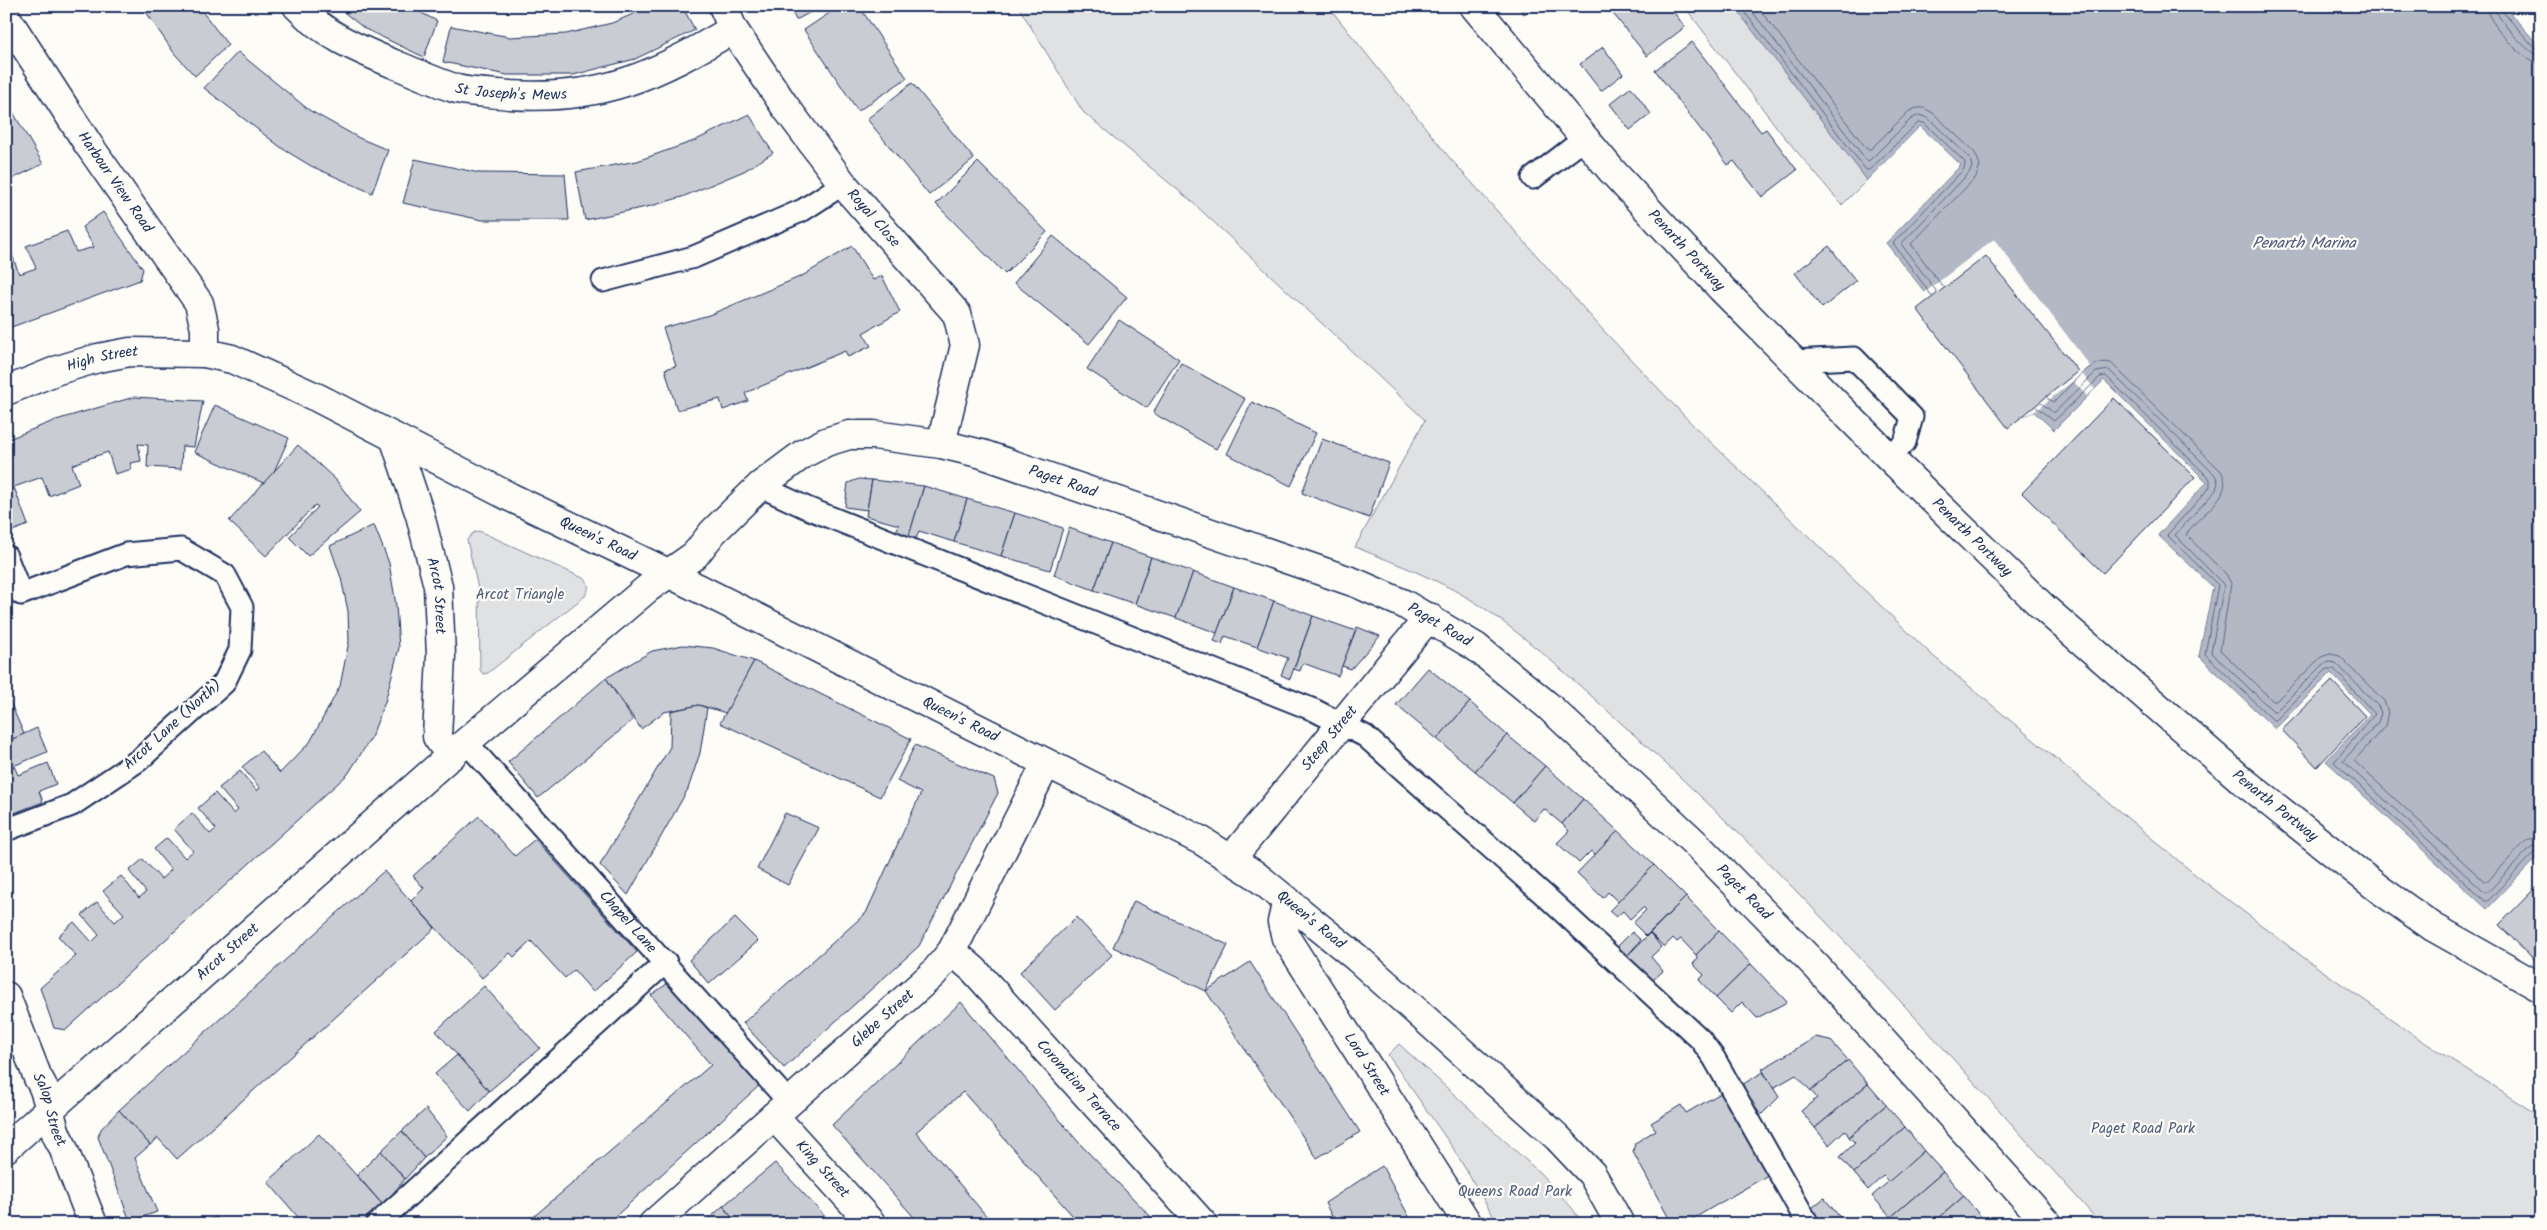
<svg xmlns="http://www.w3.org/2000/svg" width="2547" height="1230" font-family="Kalam,sans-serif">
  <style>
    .green { fill: #e0e1e3; stroke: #7e88a0 }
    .water { fill: #b3b8c5; stroke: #76819c }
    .pier { fill: #fdfcf7 }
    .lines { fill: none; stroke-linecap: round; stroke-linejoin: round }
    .shore { stroke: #586687; stroke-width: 1 }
    .building { fill: #c9ccd3; stroke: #1b2f5e }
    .service-casing { stroke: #1b2f5e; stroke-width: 25 }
    .minor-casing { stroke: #1b2f5e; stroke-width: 31 }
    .tertiary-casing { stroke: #1b2f5e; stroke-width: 31 }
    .service { stroke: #fdfcf7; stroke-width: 21 }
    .minor { stroke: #fdfcf7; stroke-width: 28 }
    .tertiary { stroke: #fdfcf7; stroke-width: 28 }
    .labels { text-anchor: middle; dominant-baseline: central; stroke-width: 4.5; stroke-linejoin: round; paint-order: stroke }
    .street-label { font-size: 15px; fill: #1b2f5e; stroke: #fdfcf7 }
    .park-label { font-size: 15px; fill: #4c5c7f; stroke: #fdfcf7 }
    .water-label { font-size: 16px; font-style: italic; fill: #49587d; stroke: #fdfcf7 }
  </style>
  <rect width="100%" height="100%" fill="#fdfcf7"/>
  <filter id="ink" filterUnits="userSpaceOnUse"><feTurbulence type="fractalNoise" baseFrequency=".02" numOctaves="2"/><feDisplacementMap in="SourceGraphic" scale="10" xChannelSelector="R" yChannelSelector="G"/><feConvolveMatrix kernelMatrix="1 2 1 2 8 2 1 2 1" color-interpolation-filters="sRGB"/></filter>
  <g filter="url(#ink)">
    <g class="green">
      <path d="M1018 6H1328L1449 157 1603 330 1694 426 1933 656 2197 876 2303 957 2421 1040 2533 1112 2541 1099V1224H2101C1953 1059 1808 892 1643 743 1592 697 1541 648 1484 608 1444 581 1399 565 1355 547L1425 420 1190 200 1083 112Z"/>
      <path d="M1684 6H1734L1867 180 1842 205 1782 134Z"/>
      <path d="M479 531 585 579C590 585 589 590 585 596L488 673 483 674 480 670 479 593 467 540 473 533Z"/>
      <path d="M1399 1044 1541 1174 1572 1208 1583 1224H1498L1453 1148 1388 1055Z"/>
    </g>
    <path class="water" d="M1734 6H2504L2541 48V853L2487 909 2326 761 2370 714 2331 673 2275 729 2199 656 2213 587 2158 535 2207 482 2104 380 2054 430 2034 412 2023 416 1886 243 1961 165 1920 126 1867 180Z"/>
    <path class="pier" d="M1994 239 2090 366 2082 374 2095 389 2087 396 2073 381 2034 412 2023 416 1924 293Z"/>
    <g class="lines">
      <g class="shore">
        <path d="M1740 6 1866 170H1869L1919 122 1924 123 1965 162 1964 169 1893 243 1932 296"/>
        <path d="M1748 6 1867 161 1870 160 1911 119 1919 115 1928 118 1970 158 1972 167 1969 173 1901 244 1937 292"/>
        <path d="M1757 6 1867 149H1871L1908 112 1916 108H1924L1933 113 1975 153 1980 165 1976 177 1911 244 1943 287"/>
        <path d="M2486 6C2487 22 2525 64 2541 64"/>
        <path d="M2494 6C2495 17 2530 56 2541 57"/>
        <path d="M2500 6 2502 11 2535 48 2541 50"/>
        <path d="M2047 398 2054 402C2069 389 2089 357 2111 363L2221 471C2237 497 2196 515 2186 535L2226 574 2231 583 2220 650 2273 701H2276L2321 657 2330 654 2340 656 2384 701 2388 712 2385 726 2354 761 2484 881H2488L2527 840 2541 836"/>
        <path d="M2041 403 2054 413 2096 372 2109 370 2215 475 2218 482 2216 490 2175 535 2224 585 2211 652 2273 711H2276L2323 664 2330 662 2336 663 2378 706 2381 713 2378 722 2343 761 2484 892H2488L2531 847 2541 843"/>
        <path d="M2036 407 2054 421 2100 377 2106 376 2210 479V487L2167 535 2218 585 2205 654 2273 720H2276L2327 669H2334L2375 714 2334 762 2485 901H2488L2535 851 2541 850"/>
      </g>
    </g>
    <g class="building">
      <path d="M142 6H198L228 45 195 76 174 53Z"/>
      <path d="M336 6H408L437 21 424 57 365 29Z"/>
      <path d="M652 6H682L695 30 635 59 573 75H507L443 62 451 26 510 37 566 34 612 23Z"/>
      <path d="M789 6H822L796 20Z"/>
      <path d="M840 6H859L907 78 858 111 804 30Z"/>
      <path d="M1519 6H1534L1524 14Z"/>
      <path d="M1607 6H1669L1685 27 1647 56Z"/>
      <path d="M1692 42 1761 132 1766 129 1797 170 1762 197 1734 161 1728 165 1655 70Z"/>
      <path d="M1603 47 1623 74 1601 91 1580 64Z"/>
      <path d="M238 52 309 110 359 138 388 150 372 193 311 166 283 149 204 88Z"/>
      <path d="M912 83 974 159 929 195 867 119Z"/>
      <path d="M1631 87 1651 114 1630 130 1610 104Z"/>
      <path d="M6 100 43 164 6 182Z"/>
      <path d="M749 114 773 153 744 171 682 197 651 206 585 220 576 172 637 161 694 141Z"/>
      <path d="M415 159 479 173 565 174 569 220H482L403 203Z"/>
      <path d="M978 162 1047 232 1005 274 936 204Z"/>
      <path d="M103 212 143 269 140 280 6 329V250L10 249 19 274 36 268 26 246 67 231 76 252 94 247 82 227Z"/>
      <path d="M1053 236 1127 297 1089 344 1014 283Z"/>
      <path d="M852 246 873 280 882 276 900 312 863 333 871 346 848 357 845 351 745 393 748 401 723 410 720 399 677 410 665 369 676 366 663 328 709 315 802 276Z"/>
      <path d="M1829 246 1856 281 1822 308 1795 273Z"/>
      <path d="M1986 256 2078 371 2008 428 1917 309Z"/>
      <path d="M1119 320 1179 359 1147 408 1087 369Z"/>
      <path d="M1181 363 1245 399 1216 449 1153 413Z"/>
      <path d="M134 397 203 401 194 447 182 446 181 469 147 467 148 445 138 444 141 461 130 463 132 469 115 474 108 452 84 460 72 465 79 484 49 496 42 477 14 487 28 525 10 532 6 522V440L56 420Z"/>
      <path d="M2114 398 2195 477 2103 573 2022 493Z"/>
      <path d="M1252 402 1316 433 1291 486 1227 454Z"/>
      <path d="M215 405 289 438 268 485 194 452Z"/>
      <path d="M1322 439 1389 463 1369 518 1302 493Z"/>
      <path d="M298 445 336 480 360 512 308 556 289 537 318 507 315 505 266 556 229 521Z"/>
      <path d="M859 479 872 480 867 510 845 507 848 483Z"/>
      <path d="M872 480 924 486 908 539 895 533 899 525 866 516Z"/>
      <path d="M924 486 967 499 954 542 919 531 915 541 908 539Z"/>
      <path d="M967 499 1015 513 1001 556 954 542Z"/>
      <path d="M1015 513 1063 528 1050 570 1001 556Z"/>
      <path d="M374 525 389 563 396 605 399 648 385 702 371 738 348 774 66 1030 54 1028 40 988 76 956 58 936 74 922 92 942 99 935 82 915 97 902 115 922 124 914 103 891 121 876 139 898 146 892 129 871 143 859 161 879 171 870 154 849 167 838 185 858 193 851 174 829 192 813 210 834 216 829 198 808 215 793 234 814 238 810 219 788 240 771 257 791 260 788 242 767 261 751 280 773 310 742 340 686 349 641 348 611 341 578 330 546Z"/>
      <path d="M1069 528 1111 543 1094 590 1054 575Z"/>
      <path d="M1111 543 1151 557 1135 604 1094 590Z"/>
      <path d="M1151 557 1193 572 1176 618 1135 604Z"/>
      <path d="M1193 572 1234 587 1217 633 1176 618Z"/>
      <path d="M1234 587 1274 601 1257 647 1225 636 1222 644 1214 641Z"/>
      <path d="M1274 601 1313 616 1290 679 1281 675 1288 658 1257 647Z"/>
      <path d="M1313 616 1356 631 1338 676 1303 663 1300 671 1294 669Z"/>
      <path d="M1357 627 1380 636 1351 669 1342 666Z"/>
      <path d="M683 645 713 648 754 661 726 713 699 705 664 712 641 729 606 678 652 651Z"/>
      <path d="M754 661 911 739 880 797 720 723Z"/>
      <path d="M1428 668 1470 702 1437 739 1396 705Z"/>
      <path d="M606 678 633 720 538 798 508 762Z"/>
      <path d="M2332 681 2365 716 2317 767 2282 730Z"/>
      <path d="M6 692 13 709 6 712Z"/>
      <path d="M1470 702 1507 735 1475 771 1437 739Z"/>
      <path d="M699 705 707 708 700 753 688 789 628 895 600 865 670 747 671 711Z"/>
      <path d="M13 709 24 734 6 742V712Z"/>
      <path d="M37 728 47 752 6 769V742Z"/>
      <path d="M1507 735 1545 766 1513 803 1475 771Z"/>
      <path d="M915 745 994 779 998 793 919 946 784 1068 743 1023 866 913 921 793 897 781Z"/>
      <path d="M48 763 56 784 39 791 43 802 6 816V769L14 766 18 775Z"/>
      <path d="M1545 766 1583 799 1562 824 1544 809 1534 821 1513 803Z"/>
      <path d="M1583 799 1618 831 1595 855 1591 851 1579 863 1557 843 1569 831 1562 824Z"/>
      <path d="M785 813 819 828 788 885 757 869Z"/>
      <path d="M479 816 515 856 535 839 637 952 593 992 574 970 565 978 531 941 514 957 510 953 482 978 411 901 424 888 413 876Z"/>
      <path d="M1618 831 1654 865 1618 902 1608 892 1603 898 1577 873Z"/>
      <path d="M1654 865 1686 897 1646 936 1633 923 1646 910 1643 907 1630 919 1623 911 1616 917 1609 911Z"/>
      <path d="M384 871 435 928 177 1159 158 1138 150 1145 119 1110Z"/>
      <path d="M2540 883 2541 960 2538 963 2499 925Z"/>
      <path d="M1686 897 1719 931 1696 955 1681 939 1677 942 1673 938 1664 947 1650 933Z"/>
      <path d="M1134 901 1228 945 1206 991 1113 947Z"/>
      <path d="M1076 917 1112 955 1055 1010 1020 972Z"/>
      <path d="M735 918 758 941 709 984 689 960Z"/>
      <path d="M1719 931 1751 964 1716 998 1699 980 1704 975 1693 964 1698 958 1696 955Z"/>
      <path d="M1632 932 1641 940 1626 957 1616 948Z"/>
      <path d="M1650 933 1661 947 1651 957 1663 971 1652 981 1626 957Z"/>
      <path d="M1250 962 1360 1132 1317 1158 1206 991Z"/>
      <path d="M1751 964 1787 1002 1757 1018 1742 1002 1731 1013 1716 998Z"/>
      <path d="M671 981 761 1084 607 1224H525L711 1065 651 995Z"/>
      <path d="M484 986 540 1048 489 1091 436 1031Z"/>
      <path d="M961 1002 1080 1144 1158 1224H1080L963 1092 916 1132 993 1224H920L832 1125Z"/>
      <path d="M1816 1037 1830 1040 1848 1060 1811 1091 1796 1075 1773 1088 1762 1069Z"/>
      <path d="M457 1055 489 1091 470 1111 435 1074Z"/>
      <path d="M1848 1060 1868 1084 1815 1128 1801 1111 1817 1098 1811 1091Z"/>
      <path d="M1763 1072 1779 1097 1758 1118 1740 1086Z"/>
      <path d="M1868 1084 1886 1105 1849 1137 1845 1130 1829 1145 1815 1128Z"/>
      <path d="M1721 1093 1768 1175 1684 1224H1672L1633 1152 1635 1143 1656 1130 1651 1123 1681 1105 1686 1113Z"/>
      <path d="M1886 1105 1905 1127 1854 1173 1840 1157 1855 1143 1849 1137Z"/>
      <path d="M426 1109 447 1136 424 1158 402 1131Z"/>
      <path d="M119 1110 150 1145 135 1158 157 1212 130 1221 98 1137 101 1129Z"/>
      <path d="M1905 1127 1924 1151 1889 1182 1883 1176 1868 1190 1854 1173Z"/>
      <path d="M402 1131 424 1158 405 1179 381 1151Z"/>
      <path d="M319 1134 383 1205 362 1224H304L268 1182Z"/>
      <path d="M381 1151 405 1179 383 1205 357 1175Z"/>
      <path d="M1924 1151 1943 1172 1891 1217 1872 1196Z"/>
      <path d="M775 1163 832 1224H737L723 1206Z"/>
      <path d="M1382 1166 1413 1224H1336L1325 1203Z"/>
      <path d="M1943 1172 1964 1196 1932 1224H1897L1891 1217Z"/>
      <path d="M1964 1196 1982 1218 1975 1224H1932Z"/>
      <path d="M1824 1198 1843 1221 1839 1224H1821L1812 1208Z"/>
      <path d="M723 1206 737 1224H703Z"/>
      <path d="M216 1217 220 1224H198Z"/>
      <path d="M1982 1218 1988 1224H1975Z"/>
    </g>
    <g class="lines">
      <g class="service-casing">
        <g id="service">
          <path d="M1533 178 1584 139"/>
          <path d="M603 281 694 257 803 210 843 184"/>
          <path d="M1792 361 1854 358 1912 417 1905 442 1890 458"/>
          <path d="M760 486 807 508 1314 710 1365 736 1551 901 1700 1039 1714 1058 1808 1224"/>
          <path d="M6 556 21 594 126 554 181 549 225 575 242 607 240 650 224 683 139 760 72 805 6 830"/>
          <path id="s1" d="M466 742 789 1102"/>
          <path d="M377 1224 666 962"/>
        </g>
      </g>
      <g class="minor-casing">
        <g id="minor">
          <path id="s2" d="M297 6C326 36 356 48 394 64 414 72 435 82 457 89 473 93 493 93 510 95 601 101 657 75 733 29"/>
          <path id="s3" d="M723 6 733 29 784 105 843 184 957 314 965 345 941 444"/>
          <path id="s4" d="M6 17 88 144 199 303 205 329V353"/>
          <path id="s5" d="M6 391 58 370 98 358 130 352 205 353 232 359 318 398 510 497 670 574 1202 841 1254 874 1357 958 1557 1137 1592 1174 1620 1224"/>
          <path id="s6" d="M394 437 420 515 438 586 441 656 437 737 451 756"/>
          <path id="s7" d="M1231 859 1429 617"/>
          <path id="s8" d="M1287 900 1282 922 1286 938 1468 1224"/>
          <path id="s9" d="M952 951 974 970 1203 1224"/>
          <path id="s10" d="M6 996 38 1078C52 1097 48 1125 62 1145L93 1224"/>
          <path id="s11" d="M774 1116 872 1224"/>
          <path id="s12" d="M653 1224 933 974 952 951 1046 764"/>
        </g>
      </g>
      <g class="tertiary-casing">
        <g id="tertiary">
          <path id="s13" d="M1474 6 1612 171 1721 288 1890 458 2044 608 2243 781 2379 889 2433 927 2541 988"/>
          <path id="s14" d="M6 1148 466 742 648 588 695 555 713 532 760 486 803 454 826 442 849 435H874L941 444 982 454 1356 583 1404 604 1476 647 1547 705 1621 774 1697 845 1817 967 2048 1224"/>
        </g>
      </g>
      <use href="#service" class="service"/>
      <use href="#minor" class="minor"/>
      <use href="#tertiary" class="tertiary"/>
    </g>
  </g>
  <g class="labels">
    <g class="street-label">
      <text stroke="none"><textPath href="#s2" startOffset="236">St Joseph's Mews</textPath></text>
      <text stroke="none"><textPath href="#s4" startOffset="198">Harbour View Road</textPath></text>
      <text stroke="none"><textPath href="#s3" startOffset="261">Royal Close</textPath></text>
      <text stroke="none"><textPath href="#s13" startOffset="324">Penarth Portway</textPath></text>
      <text stroke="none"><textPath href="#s5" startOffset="102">High Street</textPath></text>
      <text stroke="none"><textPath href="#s14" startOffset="1328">Paget Road</textPath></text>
      <text stroke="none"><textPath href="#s13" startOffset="729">Penarth Portway</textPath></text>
      <text stroke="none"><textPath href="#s5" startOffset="641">Queen's Road</textPath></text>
      <text stroke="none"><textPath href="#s6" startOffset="165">Arcot Street</textPath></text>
      <text stroke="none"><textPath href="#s14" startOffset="1732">Paget Road</textPath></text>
      <text stroke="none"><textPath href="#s5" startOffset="1046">Queen's Road</textPath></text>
      <text transform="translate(173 725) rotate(-42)">Arcot Lane (North)</text>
      <text stroke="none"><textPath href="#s7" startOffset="156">Steep Street</textPath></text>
      <text stroke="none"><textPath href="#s13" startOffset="1134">Penarth Portway</textPath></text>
      <text stroke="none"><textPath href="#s14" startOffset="2138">Paget Road</textPath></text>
      <text stroke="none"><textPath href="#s1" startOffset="242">Chapel Lane</textPath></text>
      <text stroke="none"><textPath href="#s5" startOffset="1451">Queen's Road</textPath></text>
      <text stroke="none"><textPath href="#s14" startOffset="296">Arcot Street</textPath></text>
      <text stroke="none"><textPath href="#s12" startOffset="308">Glebe Street</textPath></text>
      <text stroke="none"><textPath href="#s8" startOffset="189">Lord Street</textPath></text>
      <text stroke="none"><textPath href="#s9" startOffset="185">Coronation Terrace</textPath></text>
      <text stroke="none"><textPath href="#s10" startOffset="122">Salop Street</textPath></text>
      <text stroke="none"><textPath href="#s11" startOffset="72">King Street</textPath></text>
    </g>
    <g class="park-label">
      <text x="520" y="595">Arcot Triangle</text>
      <text x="2143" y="1129">Paget Road Park</text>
      <text x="1515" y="1192">Queens Road Park</text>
    </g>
    <g class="water-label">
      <text x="2304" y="243">Penarth Marina</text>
    </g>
  </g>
  <rect width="2547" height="1230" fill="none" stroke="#fdfcf7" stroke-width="25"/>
  <rect x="12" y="12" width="2522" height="1205" fill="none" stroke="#1b2f5e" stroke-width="2" filter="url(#ink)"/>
</svg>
